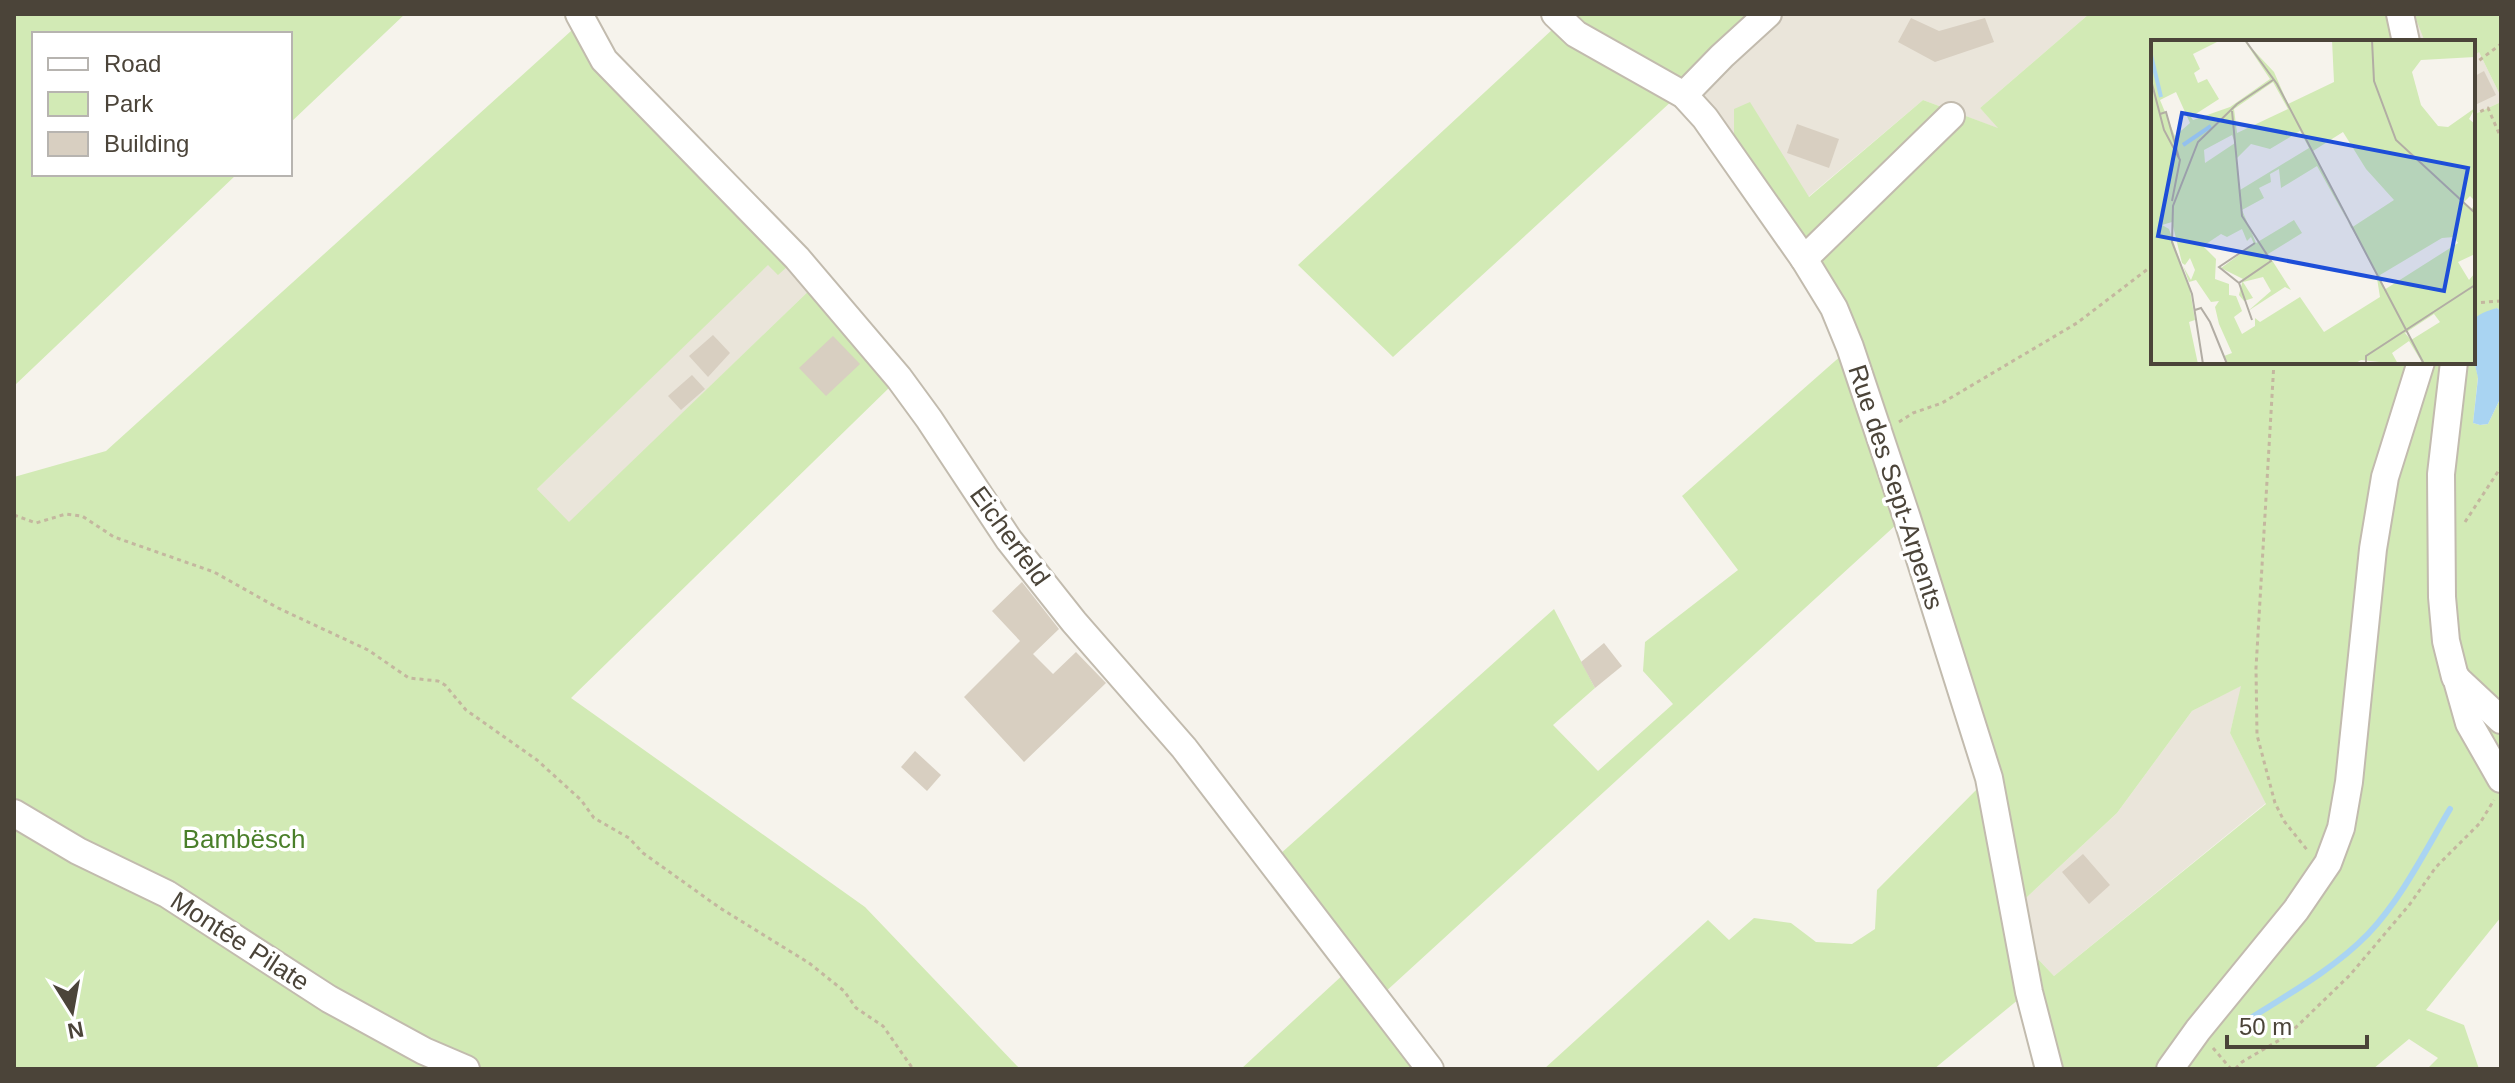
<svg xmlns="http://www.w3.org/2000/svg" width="2515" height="1083" font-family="Arial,sans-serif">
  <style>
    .residential { fill: #eae5da }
    .green { fill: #d2eab5; fill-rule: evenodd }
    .water { fill: #a9d4f2 }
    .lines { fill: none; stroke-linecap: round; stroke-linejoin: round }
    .stream { stroke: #a9d4f2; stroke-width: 6 }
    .building { fill: #d8cfc1 }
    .minor-casing { stroke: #c2bbae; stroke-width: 30 }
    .path { stroke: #c4b79f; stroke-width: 3; stroke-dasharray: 4 4; stroke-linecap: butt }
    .minor { stroke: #fff; stroke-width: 26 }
    .labels { text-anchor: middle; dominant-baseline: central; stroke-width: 7; stroke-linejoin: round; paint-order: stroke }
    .street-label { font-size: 26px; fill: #4b4439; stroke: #fff }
    .park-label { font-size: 26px; fill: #4a7f2a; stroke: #fff }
    .inset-river { fill: none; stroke: #a9d4f2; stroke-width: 4 }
    .inset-road { fill: none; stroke: #b2ada4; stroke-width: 2 }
    .view { fill: #1d4ed8; fill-opacity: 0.15; stroke: #1d4ed8; stroke-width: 4 }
    .inset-edge { fill: none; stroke: #4b4439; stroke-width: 4 }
  </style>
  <rect width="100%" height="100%" fill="#f6f3ec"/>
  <g class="residential">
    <path d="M1768 14H2089L1980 108 2000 129 1923 100 1808 197 1750 103 1734 152 1689 90Z"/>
    <path d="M2388 14H2501L2479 52 2501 97V102L2473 115V42H2395Z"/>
    <path d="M797 258 818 282 569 523 537 489 768 264Z"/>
    <path d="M2242 685 2230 733 2266 803 2054 976 2019 939 2013 910 2117 813 2192 711Z"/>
  </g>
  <g class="green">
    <path d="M14 14H405L290 123V34H34V174H237L14 386Z"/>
    <path d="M569 14H589L613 55 632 76 811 260 905 372 936 414 1021 541 1196 751 1279 855 1554 609 1595 688 1553 725 1598 771 1673 704 1643 671 1645 642 1738 570 1682 496 1843 354 1827 312 1798 264 1699 123 1674 99 1393 357 1298 265 1554 28 1545 14H1768L1722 56 1689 90 1734 150V109L1750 102 1809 197 1923 100 1998 128 1980 108 2089 14H2388L2395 42H2153V362H2473V356L2478 377 2473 423 2480 425 2488 424 2501 397V917L2426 1010 2464 1025 2479 1069H2427L2438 1058 2409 1039 2373 1069H2038L2019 999 1934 1069H1544L1708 920 1729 940 1754 918 1791 923 1816 942 1852 944 1875 929 1877 890 1982 784 1967 729 1898 523 1383 994 1442 1069H1241L1346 972 1176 750 1181 745 1074 622 1009 540 1001 545 892 385 571 698 865 907 1020 1069H14V477L106 451 571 31 572 22ZM797 258 818 282 569 522 537 489 768 265 778 275ZM2241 686 2230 733 2266 804 2054 976 2019 939 2013 910 2117 813 2192 711Z"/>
    <path d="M2414 14H2501V97L2479 52 2473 56V42H2425Z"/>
    <path d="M2501 102V311L2497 308 2474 319 2473 323V115Z"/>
  </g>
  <path class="water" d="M2497 308 2501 311V397L2488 424 2480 425 2473 423 2478 378 2473 356V323C2476 313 2488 311 2497 308Z"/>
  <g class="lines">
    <path class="stream" d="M2246 1021C2287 995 2334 969 2368 934 2402 898 2425 851 2450 809"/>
  </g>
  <g class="building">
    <path d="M1911 18 1939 31 1985 18 1994 42 1935 62 1898 42Z"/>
    <path d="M2484 71 2496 95 2473 106V77Z"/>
    <path d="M1797 124 1839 139 1829 168 1787 153Z"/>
    <path d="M713 335 730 353 708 377 689 356Z"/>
    <path d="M833 336 860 364 826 396 799 368Z"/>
    <path d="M692 375 705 389 681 410 668 396Z"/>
    <path d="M1022 582 1059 629 1033 654 1053 674 1076 652 1106 683 1024 762 964 697 1020 641 992 611Z"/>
    <path d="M1604 643 1622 666 1595 688 1581 662Z"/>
    <path d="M915 751 941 775 927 791 901 767Z"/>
    <path d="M2083 854 2110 885 2089 904 2062 872Z"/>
  </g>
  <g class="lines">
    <g class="minor-casing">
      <g id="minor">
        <path d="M579 14 604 60 797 258 899 378 929 419 1009 540 1074 622 1184 748 1430 1069"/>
        <path d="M1555 14 1576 34 1684 95 1705 118 1804 259 1834 308 1850 347 1907 518 1989 778 2029 992 2049 1069"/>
        <path d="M2400 14 2406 42"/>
        <path d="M1684 95 1722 56 1768 14"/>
        <path d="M1804 259 1951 116"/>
        <path d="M2454 362 2441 474 2442 597 2446 641 2455 677 2501 720"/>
        <path d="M2456 677 2469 723 2501 779"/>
        <path d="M14 813 78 851 167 894 329 999 424 1051 466 1069"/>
        <path d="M2170 1069 2198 1030 2296 910 2328 863 2341 828 2349 782 2373 549 2385 477 2421 362"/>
      </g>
    </g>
    <g class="path">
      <path d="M2473 65 2501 44"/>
      <path d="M2473 115 2488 108 2501 138"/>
      <path d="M2473 303 2501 301"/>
      <path d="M2274 362 2256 668 2257 735 2275 803 2284 821 2308 851"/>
      <path d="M1899 422 1913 413 1942 403 2077 323 2153 265"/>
      <path d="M14 515 36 523 66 514 82 516 114 537 214 572 278 608 368 650 409 678 438 681 445 685 466 710 537 760 581 800 594 818 629 838 643 853 720 908 809 963 844 991 856 1008 883 1026 913 1069"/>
      <path d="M2465 522 2501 467"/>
      <path d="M2213 1048 2231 1069 2236 1068 2242 1062 2288 1035 2350 975 2410 904 2436 867 2480 823 2494 800"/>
    </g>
    <use href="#minor" class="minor"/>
  </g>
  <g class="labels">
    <g class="street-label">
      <text transform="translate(1896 487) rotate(72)">Rue des Sept-Arpents</text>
      <text transform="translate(1010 536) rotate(54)">Eicherfeld</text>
      <text transform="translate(240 941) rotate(33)">Montée Pilate</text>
    </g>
    <g class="park-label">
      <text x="244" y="839">Bambësch</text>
    </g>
  </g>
  <g transform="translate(2151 40)">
    <rect width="324" height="324" fill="#f6f3ec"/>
    <path d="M0 0H70L42 14 49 29 43 33 47 43 56 39 68 59 40 77 42 80 79 67 119 39 93 0 123 32 137 64 183 42 181 0H324V17L270 20 261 32 270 65 287 86 297 87 324 68 318 79 324 84V161L319 156 313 162 320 169 324 165V214L307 222 318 240 324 233V324H272L258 301 241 313 247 324 210 320 203 324H77L73 316 81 313 68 284 64 267 68 261 60 262 45 240 38 242 32 226 40 240 44 230 39 218 34 225 31 223 21 182 11 185 18 189 39 250 44 280 38 282 47 324H0ZM122 42 137 69 86 93 83 69ZM25 52 39 83 24 96 9 60ZM149 91 158 108 89 150 85 119 100 104 119 109ZM192 92 215 129 243 160 200 188 162 111ZM81 95 84 103 54 123 53 110ZM166 126 225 232 229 257 173 292 149 257 109 282 104 278V286L91 294 83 277 91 271 85 256 78 255V244L64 239 65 219 52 206 70 194 76 197 91 189 96 201 100 197 103 204 70 228 92 239 88 255 93 261 102 258 92 242 112 237 120 251 97 271 134 247 140 250 117 214 151 193 143 180 105 203 91 170 113 158 108 148 120 142 119 134 128 129 130 148ZM303 197 307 203 233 250 229 235 291 198ZM283 274 289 282 260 300 254 293Z" fill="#d2eab5" fill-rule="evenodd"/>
    <path class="inset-river" d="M0 15 10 57M32 105 60 86"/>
    <path class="inset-road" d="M94 0 126 44 273 324M221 0 223 41 245 100 324 173M0 40 13 90 29 120 21 161M81 71 91 176 120 221 88 243 101 280M9 74 15 72 28 118M88 243 68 227 104 203M44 270 50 268 59 282 76 324M52 324 41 254 21 202 22 166 47 102 86 64 122 40M215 324V316L324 245"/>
    <path class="view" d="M31 73 317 128 293 251 7 196Z"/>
    <rect width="324" height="324" class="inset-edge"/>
  </g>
  <rect width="2515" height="1083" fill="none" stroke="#4b4439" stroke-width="32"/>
  <rect x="32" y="32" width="260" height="144" fill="#ffffff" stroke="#b7b4b0" stroke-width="2"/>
  <rect x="48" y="58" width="40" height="12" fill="#ffffff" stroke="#b7b4b0" stroke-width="2"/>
  <text x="104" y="72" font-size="24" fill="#4b4439">Road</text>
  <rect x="48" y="92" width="40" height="24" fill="#d2eab5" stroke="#b7b4b0" stroke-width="2"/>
  <text x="104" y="112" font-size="24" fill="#4b4439">Park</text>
  <rect x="48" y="132" width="40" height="24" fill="#d8cfc1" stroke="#b7b4b0" stroke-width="2"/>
  <text x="104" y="152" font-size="24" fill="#4b4439">Building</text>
  <g transform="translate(72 1011) rotate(169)" stroke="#ffffff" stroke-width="6" paint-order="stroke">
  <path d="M0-6L14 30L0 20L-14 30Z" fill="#4b4439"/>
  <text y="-12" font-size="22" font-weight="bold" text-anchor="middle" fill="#4b4439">N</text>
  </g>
  <path d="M2227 1035v12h140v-12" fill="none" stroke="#4b4439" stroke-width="4"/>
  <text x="2239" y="1035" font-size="24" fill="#4b4439" stroke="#ffffff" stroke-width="6" paint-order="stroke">50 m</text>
</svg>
